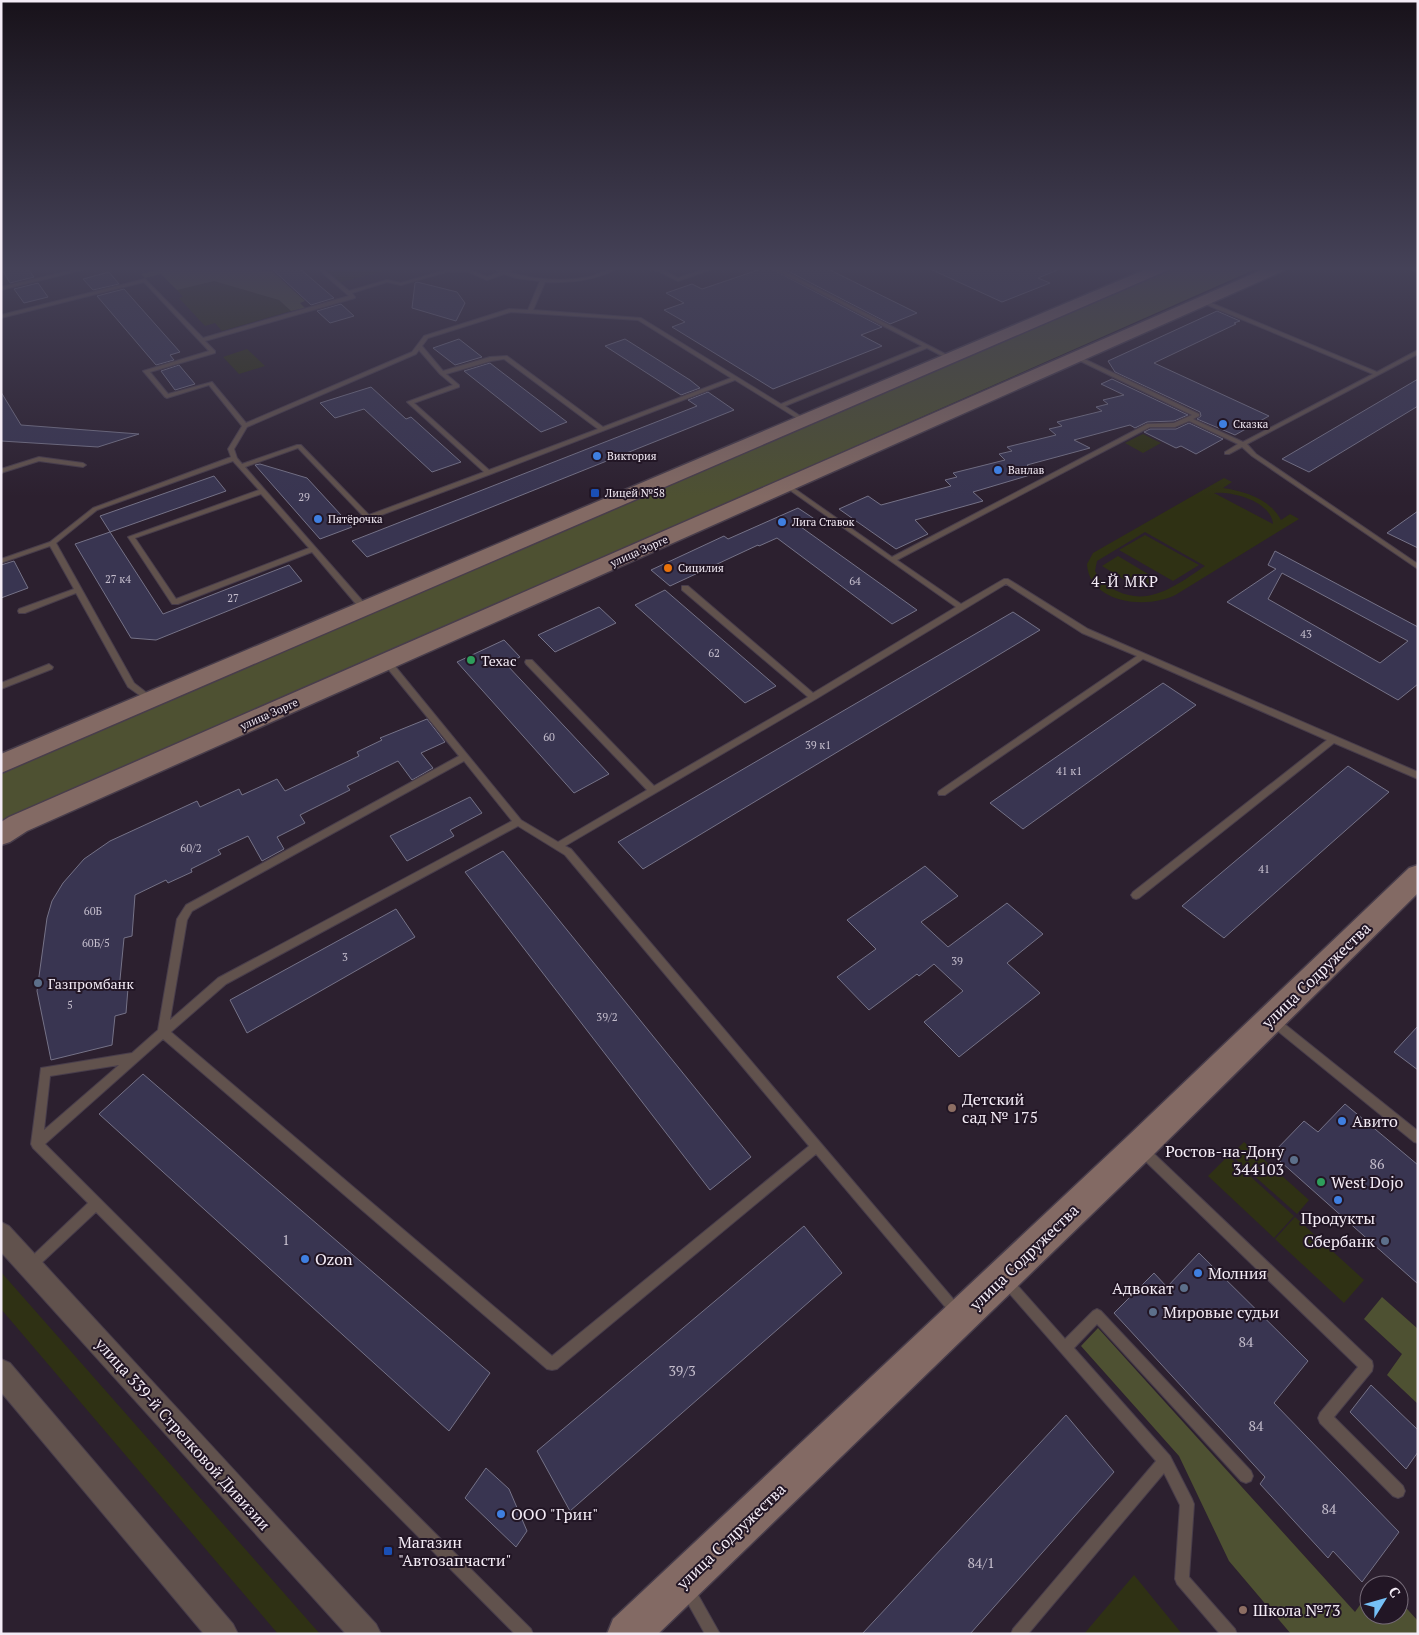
<svg xmlns="http://www.w3.org/2000/svg" width="1419" height="1635" font-family="'PT Serif',serif">
  <style>
    .green { fill: #2f3114; fill-rule: evenodd }
    .forest { fill: #4e5132 }
    .building { fill: #393551; stroke: #757287; fill-rule: evenodd }
    .lines { fill: none; stroke-linecap: round; stroke-linejoin: round }
    .lane-casing { stroke: #483d4b; stroke-width: 2 }
    .street-casing { stroke: #483d4b; stroke-width: 2 }
    .secondary-casing { stroke: #483d4b; stroke-width: 3 }
    .lane { fill: #61524d; fill-rule: evenodd }
    .street { fill: #61524d; fill-rule: evenodd }
    .secondary { fill: #836a64; fill-rule: evenodd }
    .shop-dot { fill: #3f7fe0; stroke: #221625; stroke-width: 2 }
    .transit-dot { fill: #1a4fb4; stroke: #221625; stroke-width: 2 }
    .food-dot { fill: #e8710a; stroke: #221625; stroke-width: 2 }
    .leisure-dot { fill: #2e9e5b; stroke: #221625; stroke-width: 2 }
    .service-dot { fill: #5c6f8a; stroke: #221625; stroke-width: 2 }
    .education-dot { fill: #8d6e63; stroke: #221625; stroke-width: 2 }
    .labels { text-anchor: middle; dominant-baseline: central; stroke-width: 4; stroke-linejoin: round; paint-order: stroke }
    .far-poi-label { font-size: 11px; fill: #f4ecf6; stroke: #221625; text-anchor: start }
    .number-label { font-size: 11px; fill: #c5becd }
    .far-street-label { font-size: 11px; fill: #f4ecf6; stroke: #221625 }
    .poi-label { font-size: 14px; fill: #f4ecf6; stroke: #221625; text-anchor: start }
    .near-number-label { font-size: 14px; fill: #c5becd }
    .neighbourhood-label { font-size: 15px; letter-spacing: 1px; fill: #f4ecf6; stroke: #221625 }
    .near-street-label { font-size: 16px; fill: #f4ecf6; stroke: #221625 }
    .near-poi-label { font-size: 16px; fill: #f4ecf6; stroke: #221625; text-anchor: start }
  </style>
  <rect width="100%" height="100%" fill="#2c202f"/>
  <g class="green">
    <path d="M324 268H332L337 272 349 268H397L341 282Z"/>
    <path d="M214 280 279 300 291 311 222 331 215 323 205 326 179 298 183 297 177 290Z"/>
    <path d="M247 349 265 366 239 374 223 357Z"/>
    <path d="M1143 434 1161 443 1143 453 1125 443Z"/>
    <path d="M1224 478 1232 482 1223 488C1244 491 1270 499 1281 520L1290 514 1299 519 1177 594C1149 610 1089 604 1087 564L1093 553ZM1214 493C1232 491 1271 501 1273 524ZM1145 532 1205 566C1178 584 1150 607 1117 591 1107 587 1100 581 1095 571L1097 561Z"/>
    <path d="M1145 535 1199 565 1173 581 1119 550Z"/>
    <path d="M1118 556 1158 580 1142 590 1102 566Z"/>
    <path d="M1244 1142 1309 1200 1297 1214 1231 1155Z"/>
    <path d="M1228 1156 1294 1216 1274 1238 1208 1176Z"/>
    <path d="M1295 1217 1364 1280 1344 1303 1275 1239Z"/>
    <path d="M1 1272 320 1634H278L1 1309Z"/>
    <path d="M1134 1575 1182 1634H1084Z"/>
  </g>
  <g class="forest">
    <path d="M164 268H229L272 271 305 301 300 303 305 308 291 311 279 300 214 281 177 290 161 274 145 278 141 274Z"/>
    <path d="M1173 268H1258L1 824V772Z"/>
    <path d="M1382 1297 1418 1329V1404L1387 1375 1402 1354 1364 1319Z"/>
    <path d="M1098 1328 1355 1612 1369 1592V1615H1399V1600L1418 1621V1634H1291L1229 1561 1179 1456 1081 1346Z"/>
  </g>
  <g class="building">
    <path d="M1 268H27L34 277 10 283Z"/>
    <path d="M271 268H299L334 298 311 305Z"/>
    <path d="M764 268H770L882 327 861 335 882 346 773 389 672 327 685 322 664 310 684 303 666 293 692 284 702 289Z"/>
    <path d="M782 268H826L917 313 890 324Z"/>
    <path d="M928 268H1059L1060 269 1038 278 1050 283 1002 302Z"/>
    <path d="M109 272 119 284 93 290 83 279Z"/>
    <path d="M417 282 457 292 465 303 456 321 412 308 415 283Z"/>
    <path d="M38 283 48 297 24 303 14 289Z"/>
    <path d="M124 289 180 352 170 355 174 360 156 365 97 296Z"/>
    <path d="M341 304 354 316 330 323 317 311Z"/>
    <path d="M1217 311 1240 321 1234 323 1236 324 1154 363 1269 416 1235 435 1197 419 1201 416 1200 412 1115 372 1108 361Z"/>
    <path d="M459 339 482 357 455 365 433 348Z"/>
    <path d="M625 339 690 380 700 388 681 395 605 346Z"/>
    <path d="M490 363 495 367 567 422 541 432 464 371Z"/>
    <path d="M179 365 195 384 175 390 161 371Z"/>
    <path d="M1112 379 1188 415 1174 421 1147 422 1135 428 1130 425 1074 440 1090 448 1027 465 1037 473 973 492 983 501 915 520 928 534 896 549 839 509 868 496 881 505 951 486 945 480 957 477 953 473 1005 460 999 454 1012 451 1007 447 1056 435 1049 429 1062 426 1057 422 1102 411 1096 407 1108 404 1103 400 1124 395 1101 384Z"/>
    <path d="M1418 379V406L1309 472 1282 459Z"/>
    <path d="M371 387 406 419 411 417 461 462 432 472 364 409 335 418 320 403Z"/>
    <path d="M1 392 21 425 139 434 98 447 1 441Z"/>
    <path d="M708 392 734 410 367 557 352 541 697 406 688 400Z"/>
    <path d="M1189 423 1223 439 1196 454 1181 446 1176 448 1144 432 1150 429H1176Z"/>
    <path d="M260 464 307 478 352 527 320 539 255 465Z"/>
    <path d="M214 476 226 491 110 532 100 516Z"/>
    <path d="M798 508 816 520 801 527 917 610 892 624 777 538 759 546 758 545 670 586 651 570 724 536 728 539Z"/>
    <path d="M1418 511V548L1387 533 1401 523Z"/>
    <path d="M110 532 163 614 289 565 302 581 156 640 131 638 75 544Z"/>
    <path d="M1275 551 1418 627V684L1398 700 1227 602 1276 569 1268 565ZM1282 573 1408 641 1380 663 1268 599Z"/>
    <path d="M14 561 28 588 1 598V565Z"/>
    <path d="M665 590 717 635 776 686 745 703 635 605Z"/>
    <path d="M599 607 616 623 555 652 538 635Z"/>
    <path d="M1013 612 1040 630 643 869 618 842Z"/>
    <path d="M504 640 520 657 506 664 609 774 574 793 457 662Z"/>
    <path d="M1163 683 1196 705 1023 829 990 803Z"/>
    <path d="M427 719 445 742 421 753 433 768 412 780 398 761 347 786 350 790 300 815 305 823 277 837 284 849 262 861 248 836 218 850 221 854 191 869 192 872 168 883 166 880 135 895 132 936 124 938 119 990 128 988 126 1013 115 1016 112 1045 51 1060 37 991 47 918 52 901 63 883 84 859 110 841 197 801 200 807 239 789 242 795 277 779 285 791 359 756 357 752 382 740 380 738Z"/>
    <path d="M1348 766 1389 792 1224 938 1182 906Z"/>
    <path d="M470 797 482 813 450 830 454 836 407 861 390 836Z"/>
    <path d="M503 851 751 1157 710 1190 465 872Z"/>
    <path d="M925 866 958 896 921 922 948 947 1007 903 1043 934 1007 963 1040 993 959 1057 924 1022 963 991 934 964 919 976 917 974 869 1010 837 977 876 949 847 920Z"/>
    <path d="M396 909 415 937 247 1033 230 1000Z"/>
    <path d="M1418 1026V1070L1394 1052Z"/>
    <path d="M143 1074 490 1373 449 1431 99 1114Z"/>
    <path d="M1345 1104 1418 1165V1284L1272 1154 1304 1121 1318 1132Z"/>
    <path d="M804 1226 842 1273 570 1511 537 1451Z"/>
    <path d="M1199 1253 1308 1361 1274 1403 1399 1532 1362 1582 1333 1551 1328 1558 1260 1484 1265 1477 1114 1313 1154 1273 1167 1287Z"/>
    <path d="M1371 1385 1418 1430V1452L1406 1469 1350 1412Z"/>
    <path d="M1066 1415 1114 1472 970 1634H862Z"/>
    <path d="M486 1468 509 1489 527 1531 516 1547 465 1498Z"/>
  </g>
  <g class="lines">
    <g class="lane-casing">
      <g id="lane">
        <path d="M82 268H90L1 290V287Z"/>
        <path d="M317 268H322L349 291 387 280 401 283 446 270H470L487 277 500 272 493 268H499L504 270 510 268H516L508 272C534 280 563 282 589 277 599 275 608 268 618 268 596 281 570 283 545 282L533 310 641 318 781 404 922 346 772 268H778L953 358 948 359 927 348 785 406 805 419 806 420 803 422 735 380 491 474 368 520 366 519 298 448 245 467 367 606 368 608 364 610H361L312 552 178 604H172L128 537 259 490 233 461 97 510 56 543 134 683 156 700 155 702H149L128 687 76 593 25 613H19L18 611 19 609 74 589 50 546 1 563V559L50 542 93 508 231 457 228 449 242 426 209 385 167 398 165 397 143 371 209 351 144 282 1 318V315L145 279 203 338 349 296ZM446 272H469L487 280 504 274 516 278 540 281 528 310 509 309 424 336 412 352 246 423 212 382 168 394 150 372 215 353V351L205 341 355 298V297L352 293 387 282 401 285ZM511 312 638 320 731 378 603 427 507 356 490 357 443 371 422 346 428 338ZM419 350 440 374 453 385 407 402 484 472 369 515 301 445H297L242 464 237 458 234 449 247 427 416 354ZM504 359 598 429 489 470 414 403 459 387V385L446 374 491 361ZM261 494 309 548 176 599 135 538Z"/>
        <path d="M642 268 661 269 678 278 708 268H715L678 281 658 271Z"/>
        <path d="M1200 300H1204L1377 372 1418 350V354L1247 444 1256 454 1418 564V569L1252 456 1242 447 1229 454H1225V452L1238 444 1189 421 1175 427H1150L897 560 961 604 1004 579H1008L1088 629 1418 772V779L1334 743 1139 898 1136 899 1133 898 1131 895 1133 892 1327 740 1143 659 945 795H939L938 793 939 791 1137 656 1082 633 1006 584 816 699 565 846 571 849 960 1307 962 1311 960 1315 956 1317 952 1315 816 1154 557 1369 552 1370 547 1369 163 1039 45 1144 531 1629 533 1634H515L96 1212 35 1269 31 1271 27 1269 25 1265 27 1261 88 1203 33 1148 31 1144 41 1068 132 1053 158 1030 177 919 186 905 459 756 384 664 383 662 384 660H390L521 820 558 842 647 790 526 664 525 662 526 660H532L654 786 808 697 682 590V586H688L813 693 956 607 784 486V484H788L892 557 1147 424 1174 423 1192 415 1074 358V356H1078L1199 414V416L1193 419 1243 442 1373 374 1200 302ZM464 761 512 821 218 978 170 1020 187 920 192 911ZM518 826 565 855 809 1146 552 1356 171 1032 226 984ZM119 1065 44 1130 50 1076Z"/>
        <path d="M39 457 83 463 86 465 83 467 39 461 1 473V469Z"/>
        <path d="M49 664 53 667 52 669 1 689V683Z"/>
        <path d="M1273 1016 1277 1018 1418 1131V1143L1414 1142 1269 1024 1268 1021 1269 1018Z"/>
        <path d="M1143 1145 1147 1147 1372 1361 1373 1366 1372 1371 1334 1417 1403 1486 1405 1491 1403 1496 1398 1498 1393 1496 1320 1423 1318 1418 1320 1413 1358 1367 1139 1155 1137 1151 1139 1147Z"/>
        <path d="M1006 1275 1010 1277 1065 1339 1093 1311 1097 1309 1101 1311 1251 1471 1253 1476 1251 1481 1246 1483 1241 1481 1097 1324 1074 1348 1170 1456 1192 1499 1194 1504 1189 1577 1235 1629 1237 1634H1220L1177 1584 1175 1579 1180 1505 1164 1473 1028 1634H1011L1013 1629 1156 1461 1002 1285 1000 1281 1002 1277Z"/>
        <path d="M688 1584 693 1586 720 1634H705L681 1591 683 1586Z"/>
      </g>
    </g>
    <g class="street-casing">
      <g id="street">
        <path d="M1 1222 9 1226 376 1624 381 1634H346L1 1252Z"/>
        <path d="M1 1359 10 1363 233 1624 238 1634H204L1 1392Z"/>
      </g>
    </g>
    <g class="secondary-casing">
      <g id="secondary">
        <path d="M1149 268H1168L1166 271 1 773V754Z"/>
        <path d="M1266 268H1285L1283 271 27 831 10 842 1 845V822L9 817Z"/>
        <path d="M1409 268H1418V273Z"/>
        <path d="M1418 865V893L1150 1158 658 1634H607L613 1619 1128 1136 1409 868Z"/>
      </g>
    </g>
    <use href="#lane" class="lane"/>
    <use href="#street" class="street"/>
    <use href="#secondary" class="secondary"/>
  </g>
  <linearGradient id="sky" x2="0" y2="1"><stop stop-color="#18121a"/><stop offset="0.54" stop-color="#454258"/><stop offset="1" stop-color="#454258" stop-opacity="0"/></linearGradient>
  <rect width="1419" height="497" fill="url(#sky)"/>
  <g class="shop-dot">
    <circle cx="1223" cy="424" r="5"/>
    <circle cx="597" cy="456" r="5"/>
    <circle cx="998" cy="470" r="5"/>
    <circle cx="318" cy="519" r="5"/>
    <circle cx="782" cy="522" r="5"/>
    <circle cx="1342" cy="1121" r="5"/>
    <circle cx="1338" cy="1200" r="5"/>
    <circle cx="305" cy="1259" r="5"/>
    <circle cx="1198" cy="1273" r="5"/>
    <circle cx="501" cy="1514" r="5"/>
  </g>
  <g class="transit-dot">
    <rect x="590" y="488" width="10" height="10" rx="2.5"/>
    <rect x="383" y="1546" width="10" height="10" rx="2.5"/>
  </g>
  <circle class="food-dot" cx="668" cy="568" r="5"/>
  <g class="leisure-dot">
    <circle cx="471" cy="660" r="5"/>
    <circle cx="1321" cy="1182" r="5"/>
  </g>
  <g class="service-dot">
    <circle cx="38" cy="983" r="5"/>
    <circle cx="1294" cy="1160" r="5"/>
    <circle cx="1385" cy="1241" r="5"/>
    <circle cx="1184" cy="1288" r="5"/>
    <circle cx="1153" cy="1312" r="5"/>
  </g>
  <g class="education-dot">
    <circle cx="952" cy="1108" r="5"/>
    <circle cx="1243" cy="1610" r="5"/>
  </g>
  <g class="labels">
    <g class="far-poi-label">
      <text x="1233" y="424">Сказка</text>
      <text x="607" y="456">Виктория</text>
      <text x="1008" y="470">Ванлав</text>
      <text x="605" y="493">Лицей №58</text>
      <text x="328" y="519">Пятёрочка</text>
      <text x="792" y="522">Лига Ставок</text>
      <text x="678" y="568">Сицилия</text>
    </g>
    <g class="number-label">
      <text x="304" y="497">29</text>
      <text x="118" y="579">27 к4</text>
      <text x="855" y="581">64</text>
      <text x="233" y="598">27</text>
      <text x="1306" y="634">43</text>
      <text x="714" y="653">62</text>
      <text x="549" y="737">60</text>
      <text x="818" y="745">39 к1</text>
      <text x="1069" y="771">41 к1</text>
      <text x="191" y="848">60/2</text>
      <text x="1264" y="869">41</text>
      <text x="93" y="911">60Б</text>
      <text x="96" y="943">60Б/5</text>
      <text x="345" y="957">3</text>
      <text x="957" y="961">39</text>
      <text x="70" y="1005">5</text>
      <text x="607" y="1017">39/2</text>
    </g>
    <g class="far-street-label">
      <text transform="translate(639 551) rotate(-24)">улица Зорге</text>
      <text transform="translate(269 714) rotate(-24)">улица Зорге</text>
    </g>
    <g class="poi-label">
      <text x="481" y="660">Техас</text>
      <text x="48" y="983">Газпромбанк</text>
    </g>
    <g class="near-number-label">
      <text x="1377" y="1163">86</text>
      <text x="286" y="1239">1</text>
      <text x="1246" y="1341">84</text>
      <text x="682" y="1370">39/3</text>
      <text x="1256" y="1425">84</text>
      <text x="1329" y="1508">84</text>
      <text x="981" y="1562">84/1</text>
    </g>
    <g class="neighbourhood-label">
      <text x="1125" y="581">4-Й МКР</text>
    </g>
    <g class="near-street-label">
      <text transform="translate(1316 975) rotate(-44)">улица Содружества</text>
      <text transform="translate(1024 1257) rotate(-44)">улица Содружества</text>
      <text transform="translate(183 1434) rotate(48)">улица 339-й Стрелковой Дивизии</text>
      <text transform="translate(731 1536) rotate(-44)">улица Содружества</text>
    </g>
    <g class="near-poi-label">
      <text x="962" y="1099">Детский<tspan x="962" dy="18">сад № 175</tspan></text>
      <text x="1352" y="1121">Авито</text>
      <text x="1284" y="1151" text-anchor="end">Ростов-на-Дону<tspan x="1284" dy="18">344103</tspan></text>
      <text x="1331" y="1182">West Dojo</text>
      <text x="1338" y="1218" text-anchor="middle">Продукты</text>
      <text x="1375" y="1241" text-anchor="end">Сбербанк</text>
      <text x="315" y="1259">Ozon</text>
      <text x="1208" y="1273">Молния</text>
      <text x="1174" y="1288" text-anchor="end">Адвокат</text>
      <text x="1163" y="1312">Мировые судьи</text>
      <text x="511" y="1514">ООО "Грин"</text>
      <text x="398" y="1542">Магазин<tspan x="398" dy="18">"Автозапчасти"</tspan></text>
      <text x="1253" y="1610">Школа №73</text>
    </g>
  </g>
  <rect width="1419" height="1635" fill="none" stroke="#f4ecf6" stroke-width="5"/>
  <g transform="translate(1384 1600) rotate(53)"><circle r="24" fill="#221625" stroke="#766c79"/>
  <path d="M0-4L9 19L0 12L-9 19Z" fill="#75c0f6"/>
  <text y="-8" font-size="14" font-weight="bold" text-anchor="middle" fill="#f4ecf6">С</text>
  </g>
</svg>
